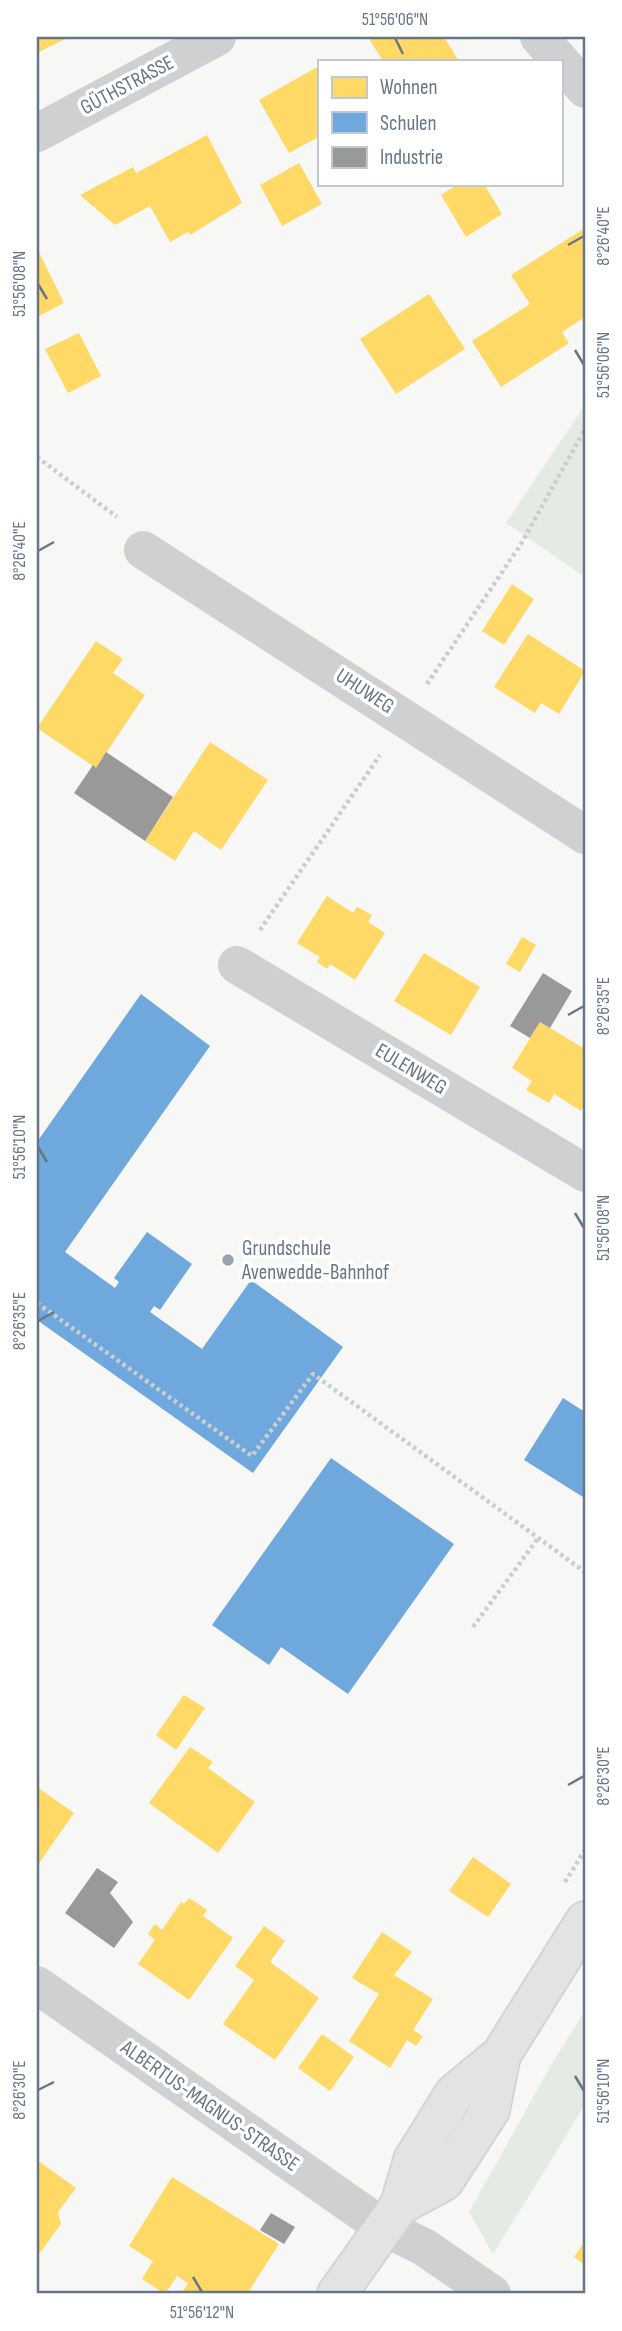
<svg xmlns="http://www.w3.org/2000/svg" width="622" height="2331" font-family="'Sofia Sans Condensed',sans-serif">
  <style>
    .green { fill: #e6eae4 }
    .homes { fill: #ffd966 }
    .schools { fill: #6fa8dc }
    .industry { fill: #999 }
    .lines { fill: none; stroke-linecap: round; stroke-linejoin: round }
    .secondary-casing { stroke: #d3d4d5; stroke-width: 42 }
    .path { stroke: #cccdce; stroke-width: 4.5; stroke-dasharray: 3.5 3.5; stroke-linecap: butt }
    .street { stroke: #cfd0d1; stroke-width: 38 }
    .secondary { stroke: #e2e3e3; stroke-width: 38 }
    .ticks { fill: none; stroke: #677686; stroke-width: 2.5 }
    .poi-dot { fill: #99a3ad; stroke: #fff; stroke-width: 2.5 }
    .labels { text-anchor: middle; dominant-baseline: central; stroke-width: 7; stroke-linejoin: round; paint-order: stroke }
    .street-label { font-size: 21px; fill: #677686; stroke: #fff }
    .poi-label { font-size: 21px; fill: #677686; stroke: #fff; text-anchor: start }
    .neatline { fill: none; stroke: #677686; stroke-width: 2.5 }
    .ticks-label { font-size: 18px; text-anchor: middle; fill: #677686 }
  </style>
  <rect width="100%" height="100%" fill="#f7f7f6"/>
  <g class="green">
    <path d="M585 405V577L506 523Z"/>
    <path d="M585 2011V2105L493 2254 469 2212 553 2062Z"/>
  </g>
  <g class="homes">
    <path d="M37 37H69L37 53Z"/>
    <path d="M368 37H444L459 61H383Z"/>
    <path d="M319 66V137L289 153 259 100Z"/>
    <path d="M207 135 242 203 190 235 188 232 170 242 150 206 115 225 80 195 133 167 136 173Z"/>
    <path d="M299 163 322 204 282 226 260 185Z"/>
    <path d="M458 184H484L502 214 466 237 441 195Z"/>
    <path d="M585 228V317L562 332 569 343 501 387 472 341 530 304 511 275Z"/>
    <path d="M37 248 64 303 37 317Z"/>
    <path d="M429 294 465 349 396 394 360 339Z"/>
    <path d="M79 333 101 376 68 393 45 349Z"/>
    <path d="M512 584 534 599 504 645 482 631Z"/>
    <path d="M528 634 585 671 559 714 541 703 535 713 494 687Z"/>
    <path d="M96 641 123 659 113 673 145 695 96 768 37 728Z"/>
    <path d="M210 742 268 780 221 850 194 831 175 861 145 841Z"/>
    <path d="M327 896 353 913 357 907 372 915 368 922 385 933 355 980 330 964 327 969 317 962 320 957 297 943Z"/>
    <path d="M522 937 536 945 520 972 506 964Z"/>
    <path d="M424 953 480 987 451 1035 394 1001Z"/>
    <path d="M540 1022 585 1049V1103L581 1111 554 1094 549 1103 526 1090 532 1081 512 1068Z"/>
    <path d="M184 1695 205 1708 176 1750 156 1735Z"/>
    <path d="M190 1747 213 1762 208 1768 255 1802 218 1853 149 1803Z"/>
    <path d="M37 1787 74 1813 37 1866Z"/>
    <path d="M473 1857 511 1884 488 1917 449 1891Z"/>
    <path d="M189 1898 207 1910 203 1916 233 1938 189 2000 138 1964 155 1940 148 1934 155 1924 162 1930 181 1902 184 1904Z"/>
    <path d="M264 1926 285 1941 270 1962 319 1998 275 2060 223 2024 254 1980 235 1966Z"/>
    <path d="M382 1932 412 1952 394 1975 433 1999 413 2030 423 2036 416 2046 407 2040 390 2068 349 2041 379 1994 352 1978Z"/>
    <path d="M322 2034 354 2057 330 2091 298 2068Z"/>
    <path d="M37 2160 76 2188 58 2212 61 2224 40 2253 37 2251Z"/>
    <path d="M172 2177 279 2244 247 2294H181L188 2283 177 2276 165 2294 142 2279 153 2261 129 2246Z"/>
    <path d="M585 2241V2265L574 2257Z"/>
  </g>
  <g class="schools">
    <path d="M141 994 210 1046 65 1252 115 1288 119 1282 114 1278 147 1232 192 1264 160 1310 154 1306 150 1312 202 1349 251 1280 343 1347 253 1473 37 1320V1142Z"/>
    <path d="M563 1398 585 1412V1493L583 1497 524 1460Z"/>
    <path d="M331 1458 454 1544 348 1694 281 1647 269 1665 212 1625Z"/>
  </g>
  <g class="industry">
    <path d="M106 752 173 797 145 841 74 793 93 765 96 768Z"/>
    <path d="M543 973 572 991 550 1028 540 1022 530 1038 510 1026Z"/>
    <path d="M97 1868 118 1882 110 1893 133 1922 114 1948 65 1913Z"/>
    <path d="M271 2213 295 2227 284 2244 260 2230Z"/>
  </g>
  <g class="lines">
    <g class="secondary-casing">
      <g id="secondary">
        <path d="M400 2205 413 2160 454 2094 501 2055 585 1921"/>
        <path d="M337 2294 400 2205 444 2181 490 2110 501 2055"/>
      </g>
    </g>
    <g class="path">
      <path d="M37 457 117 517"/>
      <path d="M427 684 521 544 585 429"/>
      <path d="M260 930 380 755"/>
      <path d="M37 1303 252 1456 313 1374 585 1572"/>
      <path d="M473 1627 539 1537"/>
      <path d="M565 1882 585 1850"/>
    </g>
    <g class="street">
      <path d="M539 37 585 89"/>
      <path d="M37 133 217 37"/>
      <path d="M143 550 585 835"/>
      <path d="M237 965 585 1173"/>
      <path d="M37 1985 383 2227 424 2247 492 2294"/>
    </g>
    <use href="#secondary" class="secondary"/>
  </g>
  <path class="ticks" d="M395 38 403 54M568 245 584 236M38 284 47 299M575 350 584 365M38 551 54 542M568 1015 584 1006M38 1147 47 1162M575 1213 584 1228M38 1321 54 1312M568 1785 584 1776M575 2076 584 2091M38 2090 54 2082M193 2277 202 2292"/>
  <circle class="poi-dot" cx="228" cy="1260" r="7"/>
  <g class="labels">
    <g class="street-label">
      <text transform="translate(127 85) rotate(-28)">GÜTHSTRASSE</text>
      <text transform="translate(365 691) rotate(33)">UHUWEG</text>
      <text transform="translate(411 1069) rotate(31)">EULENWEG</text>
      <text transform="translate(210 2106) rotate(35)">ALBERTUS-MAGNUS-STRASSE</text>
    </g>
    <g class="poi-label">
      <text x="242" y="1248">Grundschule<tspan x="242" dy="24">Avenwedde-Bahnhof</tspan></text>
    </g>
  </g>
  <rect width="622" height="2331" fill="none" stroke="#ffffff" stroke-width="77"/>
  <rect x="318" y="60" width="245" height="126" fill="#ffffff" stroke="#c2c8cf" stroke-width="2"/>
  <rect x="332" y="77" width="35" height="21" fill="#ffd966" stroke="#c2c8cf" stroke-width="2"/>
  <text x="380" y="94" font-size="21" fill="#677686">Wohnen</text>
  <rect x="332" y="112" width="35" height="21" fill="#6fa8dc" stroke="#c2c8cf" stroke-width="2"/>
  <text x="380" y="130" font-size="21" fill="#677686">Schulen</text>
  <rect x="332" y="147" width="35" height="21" fill="#999999" stroke="#c2c8cf" stroke-width="2"/>
  <text x="380" y="164" font-size="21" fill="#677686">Industrie</text>
  <rect x="38" y="38" width="546" height="2254" class="neatline"/>
  <g class="ticks-label">
    <text x="395" y="25">51°56'06"N</text>
    <text transform="translate(603 236) rotate(-90)" y="6">8°26'40"E</text>
    <text transform="translate(19 284) rotate(-90)" y="6">51°56'08"N</text>
    <text transform="translate(603 365) rotate(-90)" y="6">51°56'06"N</text>
    <text transform="translate(19 551) rotate(-90)" y="6">8°26'40"E</text>
    <text transform="translate(603 1006) rotate(-90)" y="6">8°26'35"E</text>
    <text transform="translate(19 1147) rotate(-90)" y="6">51°56'10"N</text>
    <text transform="translate(603 1228) rotate(-90)" y="6">51°56'08"N</text>
    <text transform="translate(19 1321) rotate(-90)" y="6">8°26'35"E</text>
    <text transform="translate(603 1776) rotate(-90)" y="6">8°26'30"E</text>
    <text transform="translate(19 2090) rotate(-90)" y="6">8°26'30"E</text>
    <text transform="translate(603 2091) rotate(-90)" y="6">51°56'10"N</text>
    <text x="202" y="2318">51°56'12"N</text>
  </g>
</svg>
